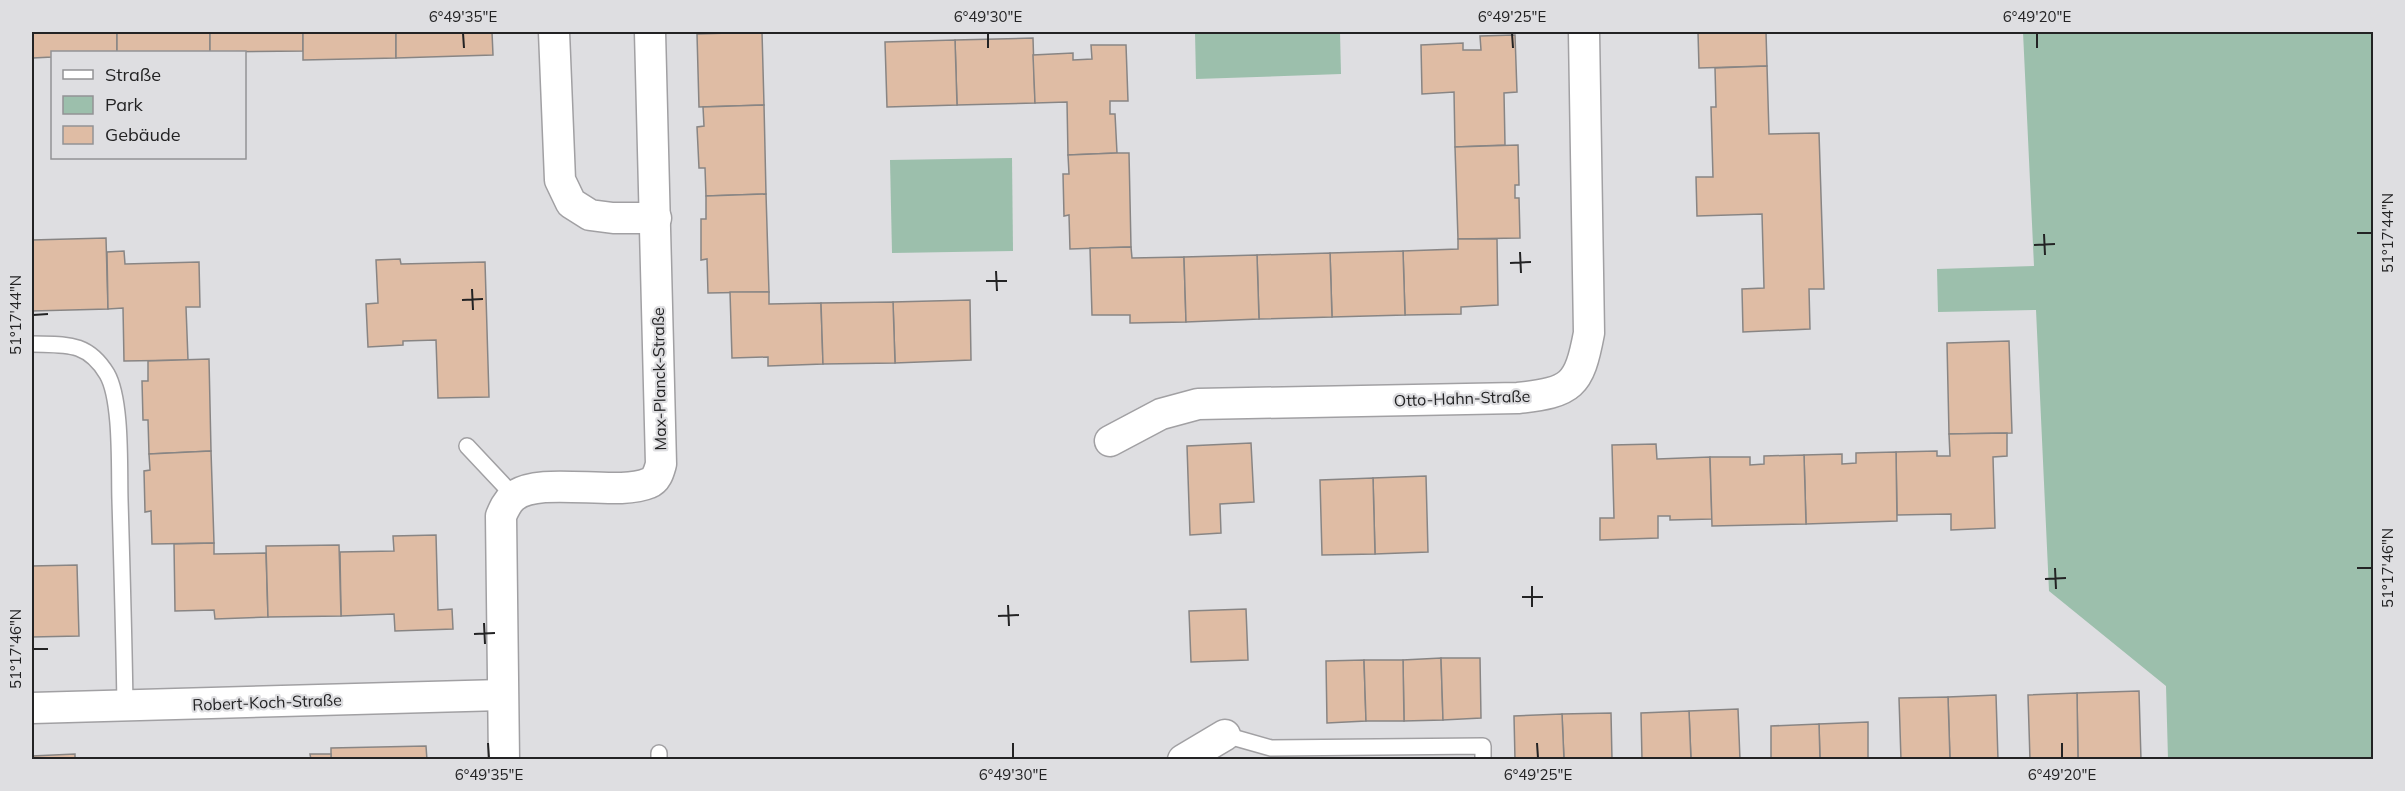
<svg xmlns="http://www.w3.org/2000/svg" width="2405" height="791" font-family="Mulish,sans-serif">
  <style>
    .park { fill: #9cbfac }
    .building { fill: #dfbca4; stroke: #888584; stroke-width: 1.5 }
    .lines { fill: none; stroke-linecap: round; stroke-linejoin: round }
    .service-casing { stroke: #a1a0a3; stroke-width: 18 }
    .minor-casing { stroke: #a1a0a3; stroke-width: 33 }
    .service { stroke: #fff; stroke-width: 15 }
    .minor { stroke: #fff; stroke-width: 30 }
    .ticks { fill: none; stroke: #232324; stroke-width: 2 }
    .labels { text-anchor: middle; dominant-baseline: central; stroke-width: 4.5; stroke-linejoin: round; paint-order: stroke }
    .street-label { font-size: 16px; fill: #232324; stroke: #dedee1 }
    .neatline { fill: none; stroke: #232324; stroke-width: 2 }
    .ticks-label { font-size: 15px; text-anchor: middle; fill: #232324 }
  </style>
  <rect width="100%" height="100%" fill="#dedee1"/>
  <g class="park">
    <path d="M1195 32H1340L1341 74 1196 79Z"/>
    <path d="M2023 32H2373V759H2168L2166 686 2049 591 2036 310 1938 312 1937 269 2034 266Z"/>
    <path d="M1012 158 1013 251 892 253 890 160Z"/>
  </g>
  <g class="building">
    <path d="M32 32H117V52H52V57L33 58 32 63Z"/>
    <rect x="117" y="32" width="93" height="20"/>
    <path d="M210 32H303V51L210 52Z"/>
    <path d="M303 32H396V58L303 60Z"/>
    <path d="M396 32H492L493 55 396 58Z"/>
    <path d="M762 32 764 105 699 107 697 34Z"/>
    <path d="M1698 32H1766L1767 66 1699 68Z"/>
    <path d="M1515 35 1517 92 1504 93 1505 145 1455 147 1454 92 1422 94 1421 45 1463 43V50H1481L1480 36Z"/>
    <path d="M1033 38 1035 103 957 105 955 40Z"/>
    <path d="M955 40 957 105 887 107 885 42Z"/>
    <path d="M1091 45H1126L1128 101H1110V114H1115L1117 153 1068 155 1067 102 1035 103 1033 55 1073 53V60L1092 59Z"/>
    <path d="M1767 66 1769 134 1819 133 1824 289H1809L1810 329 1743 332 1742 289 1764 288 1762 214 1697 216 1696 177H1713L1711 107H1716L1715 68Z"/>
    <path d="M764 105 766 194 706 196 705 168H699L697 127 704 126 703 107Z"/>
    <path d="M1518 145 1519 185H1515V198H1519L1520 238 1458 239 1455 147Z"/>
    <path d="M1117 153H1129L1131 247 1070 249 1069 215 1064 216 1063 174H1069L1068 155Z"/>
    <path d="M766 194 769 292 708 293 707 259 701 260V219H706V196Z"/>
    <path d="M106 238 108 309 32 311V240Z"/>
    <path d="M1458 239H1497L1498 305 1461 307V314L1405 315 1403 251 1458 249Z"/>
    <path d="M1131 247 1132 258 1184 257 1186 322 1130 323V315H1092L1090 248Z"/>
    <path d="M124 251 125 264 199 262 200 307H186L188 360 124 361 123 308 108 309 107 252Z"/>
    <path d="M1403 251 1405 315 1332 317 1330 253Z"/>
    <path d="M1330 253 1332 317 1259 319 1257 255Z"/>
    <path d="M1257 255 1259 319 1186 322 1184 257Z"/>
    <path d="M400 259 401 264 485 262 489 397 438 398 436 340 403 341V345L368 347 366 304 378 303 376 260Z"/>
    <path d="M730 292H769V304L821 303 823 364 768 366V357L732 358Z"/>
    <path d="M970 300 971 360 895 363 893 302Z"/>
    <path d="M893 302 895 363 823 364 821 303Z"/>
    <path d="M2009 341 2012 433 1949 434 1947 343Z"/>
    <path d="M209 359 211 451 149 454 148 420H143L142 381H148V361Z"/>
    <path d="M2007 433V456L1993 457 1995 528 1951 530V514L1897 515 1896 452 1937 451V456H1950L1949 434Z"/>
    <path d="M1251 443 1254 502 1220 504 1221 533 1190 535 1187 446Z"/>
    <path d="M1656 444 1657 459 1710 457 1712 519 1670 520V516H1658V538L1600 540V518H1614L1612 445Z"/>
    <path d="M211 451 214 543 152 544 151 511 145 512 144 471 150 470 149 454Z"/>
    <path d="M1896 452 1897 521 1806 524 1804 455 1842 454V464L1856 463V453Z"/>
    <path d="M1804 455 1806 524 1712 526 1710 457H1750V465L1764 464V456Z"/>
    <path d="M1426 476 1428 552 1375 554 1373 478Z"/>
    <path d="M1373 478 1375 554 1322 555 1320 480Z"/>
    <path d="M436 535 438 610 452 609 453 629 395 631 394 614 341 616 340 552 394 551 393 536Z"/>
    <path d="M214 543V554L266 553 268 617 215 619 214 610 175 611 174 544Z"/>
    <path d="M339 545 341 616 268 617 266 546Z"/>
    <path d="M77 565 79 636 32 637V566Z"/>
    <path d="M1246 609 1248 660 1191 662 1189 611Z"/>
    <path d="M1441 658 1443 720 1404 721 1403 660Z"/>
    <path d="M1441 658H1480L1481 718 1443 720Z"/>
    <path d="M1364 660 1366 721 1327 723 1326 661Z"/>
    <path d="M1364 660H1403L1404 721H1366Z"/>
    <path d="M2139 691 2141 760H2078L2077 693Z"/>
    <path d="M2077 693 2078 760H2030L2028 695Z"/>
    <path d="M1996 695 1998 760H1950L1948 697Z"/>
    <path d="M1948 697 1950 760H1901L1899 698Z"/>
    <path d="M1738 709 1740 760H1691L1689 711Z"/>
    <path d="M1689 711 1691 760H1642L1641 713Z"/>
    <path d="M1611 713 1612 760H1564L1562 714Z"/>
    <path d="M1562 714 1564 760H1515L1514 716Z"/>
    <path d="M1868 722V760H1820L1819 724Z"/>
    <path d="M1819 724 1820 760H1771V726Z"/>
    <path d="M426 746 427 760H331V748Z"/>
    <path d="M75 754V760H32V756Z"/>
    <path d="M310 754H331V760H311Z"/>
  </g>
  <g class="lines">
    <g class="service-casing">
      <g id="service">
        <path d="M32 344C65 345 87 341 107 374 122 400 119 469 120 500 122 569 124 637 125 706"/>
        <path d="M467 446 514 496"/>
        <path d="M1225 735 1271 748 1483 746V760"/>
        <path d="M659 753V760"/>
      </g>
    </g>
    <g class="minor-casing">
      <g id="minor">
        <path d="M554 32 560 180 571 203 590 215 613 218H656"/>
        <path d="M1110 441 1161 414 1198 404 1518 398C1572 392 1579 386 1589 333L1584 32"/>
        <path d="M32 708 502 695"/>
        <path d="M504 760 501 516C504 509 507 502 513 497 539 475 617 497 649 483 657 480 659 471 661 464L650 32"/>
        <path d="M1183 760 1225 735"/>
      </g>
    </g>
    <use href="#service" class="service"/>
    <use href="#minor" class="minor"/>
  </g>
  <path class="ticks" d="M463 33 464 48M988 33V48M1512 33 1513 48M2037 33V48M2357 233H2372M2044 234 2045 255M2034 245 2055 244M1520 252 1521 273M1510 263 1531 262M996 271 997 291M986 281H1007M472 289 473 310M462 300 483 299M33 315 48 314M2055 568 2056 589M2357 568H2372M2045 579 2066 578M1532 586V607M1522 597H1543M1008 605 1009 626M998 616 1019 615M484 623 485 644M474 634 495 633M33 649H48M488 743 489 758M1013 743V758M1537 743 1538 758M2062 743V758"/>
  <g class="labels">
    <g class="street-label">
      <text transform="translate(659 379) rotate(-91)">Max-Planck-Straße</text>
      <text transform="translate(1462 398) rotate(-2)">Otto-Hahn-Straße</text>
      <text transform="translate(267 702) rotate(-2)">Robert-Koch-Straße</text>
    </g>
  </g>
  <rect width="2405" height="791" fill="none" stroke="#dedee1" stroke-width="66"/>
  <rect x="51" y="51" width="195" height="108" fill="#dedee1" stroke="#939395" stroke-width="1.5"/>
  <rect x="63" y="70" width="30" height="9" fill="#ffffff" stroke="#939395" stroke-width="1.5"/>
  <text x="105" y="81" font-size="18" fill="#232324">Straße</text>
  <rect x="63" y="96" width="30" height="18" fill="#9cbfac" stroke="#939395" stroke-width="1.5"/>
  <text x="105" y="111" font-size="18" fill="#232324">Park</text>
  <rect x="63" y="126" width="30" height="18" fill="#dfbca4" stroke="#939395" stroke-width="1.5"/>
  <text x="105" y="141" font-size="18" fill="#232324">Gebäude</text>
  <rect x="33" y="33" width="2339" height="725" class="neatline"/>
  <g class="ticks-label">
    <text x="463" y="22">6°49'35"E</text>
    <text x="988" y="22">6°49'30"E</text>
    <text x="1512" y="22">6°49'25"E</text>
    <text x="2037" y="22">6°49'20"E</text>
    <text transform="translate(2388 233) rotate(-90)" y="5">51°17'44"N</text>
    <text transform="translate(16 315) rotate(-90)" y="5">51°17'44"N</text>
    <text transform="translate(2388 568) rotate(-90)" y="5">51°17'46"N</text>
    <text transform="translate(16 649) rotate(-90)" y="5">51°17'46"N</text>
    <text x="489" y="780">6°49'35"E</text>
    <text x="1013" y="780">6°49'30"E</text>
    <text x="1538" y="780">6°49'25"E</text>
    <text x="2062" y="780">6°49'20"E</text>
  </g>
</svg>
